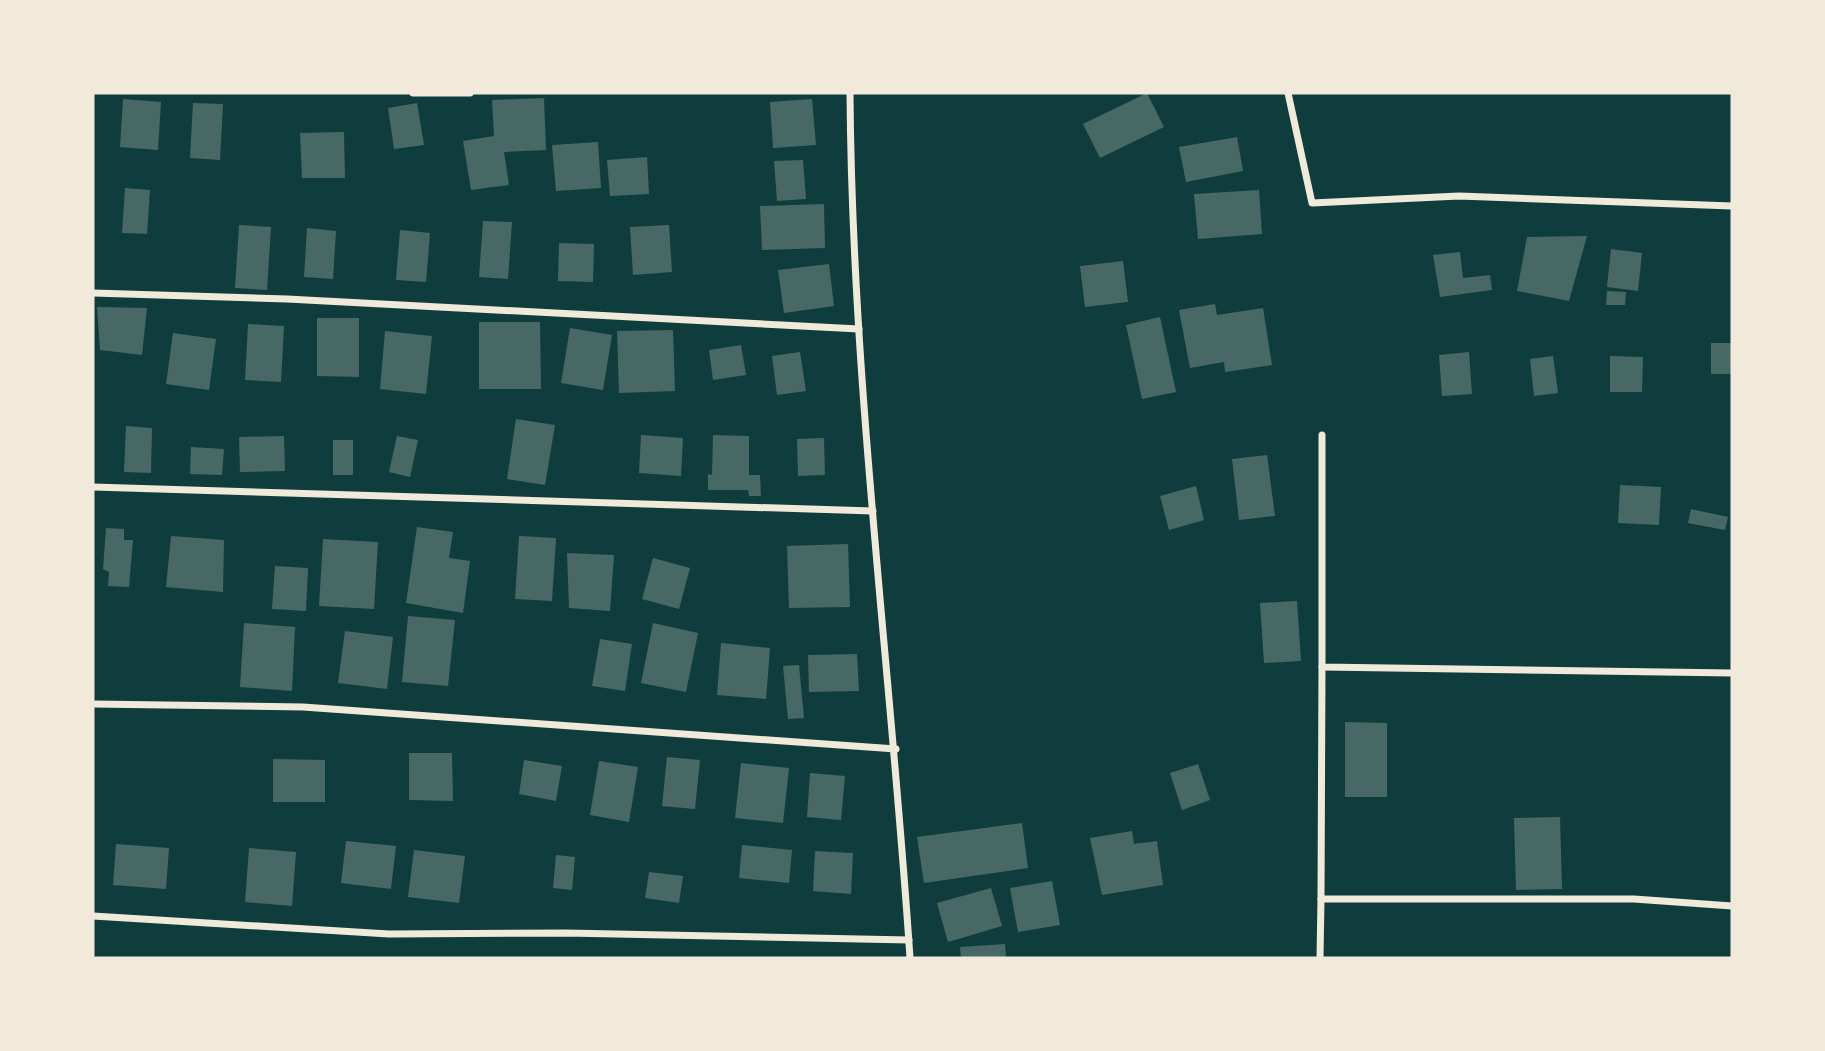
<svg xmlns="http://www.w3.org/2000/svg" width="1825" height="1051" font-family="'Open Sans',sans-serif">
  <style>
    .building { fill: #486865 }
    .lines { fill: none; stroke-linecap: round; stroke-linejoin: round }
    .minor { stroke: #f1e9da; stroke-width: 7 }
  </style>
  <rect width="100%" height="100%" fill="#0f3d3e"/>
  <g class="building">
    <path d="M1147 93 1164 127 1100 158 1083 124Z"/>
    <path d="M544 98 546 150 504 152 509 185 471 190 463 141 494 136 492 100Z"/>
    <path d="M123 99 161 102 158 150 120 147Z"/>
    <path d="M812 99 816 145 773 148 770 102Z"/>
    <path d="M193 103 223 104 220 160 190 158Z"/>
    <path d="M417 103 424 145 394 149 388 108Z"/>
    <path d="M344 132 345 178H302L300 133Z"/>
    <path d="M1237 137 1243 171 1186 182 1179 147Z"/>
    <path d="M598 142 601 188 556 191 552 145Z"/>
    <path d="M647 157 649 194 610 196 607 160Z"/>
    <path d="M803 160 806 199 777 201 774 161Z"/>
    <path d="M125 188 150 190 147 234 122 233Z"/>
    <path d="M1259 190 1262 234 1198 239 1194 194Z"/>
    <path d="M824 204 825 248 762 250 760 206Z"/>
    <path d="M483 221 512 222 508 279 479 277Z"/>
    <path d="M239 225 271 227 267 290 235 288Z"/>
    <path d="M669 225 672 272 633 275 630 227Z"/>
    <path d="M307 228 336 231 333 279 304 277Z"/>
    <path d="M400 230 430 233 426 282 396 280Z"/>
    <path d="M1587 236 1569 301 1517 291 1527 237Z"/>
    <path d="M559 243 594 244 593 282 558 281Z"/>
    <path d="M1611 249 1642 253 1638 291 1607 287Z"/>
    <path d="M1460 252 1463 278 1490 275 1492 290 1440 297 1433 255Z"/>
    <path d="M1123 261 1128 302 1085 307 1080 266Z"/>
    <path d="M829 264 834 306 784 313 778 270Z"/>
    <path d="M1607 291 1626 292 1625 305H1606Z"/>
    <path d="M1215 304 1217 315 1263 308 1272 365 1225 372 1224 362 1190 368 1179 310Z"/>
    <path d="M97 307 147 308 142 355 100 350Z"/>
    <path d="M1160 317 1176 392 1142 399 1126 325Z"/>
    <path d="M317 318H359V377L317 376Z"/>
    <path d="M479 322H540L541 389H479Z"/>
    <path d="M248 324 284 326 281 382 245 380Z"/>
    <path d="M570 328 612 335 603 390 561 383Z"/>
    <path d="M673 330 675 391 619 393 617 331Z"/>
    <path d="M385 331 432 336 426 394 380 389Z"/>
    <path d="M173 333 216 339 209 390 166 384Z"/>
    <rect x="1711" y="343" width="21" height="31"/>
    <path d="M741 345 746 375 713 380 709 350Z"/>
    <path d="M800 352 806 391 777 395 772 356Z"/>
    <path d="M1469 352 1472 394 1442 396 1439 355Z"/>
    <path d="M1553 356 1558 393 1534 396 1530 359Z"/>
    <path d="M1610 356 1643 357 1642 392H1610Z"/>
    <path d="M516 419 555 425 545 485 507 479Z"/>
    <path d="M126 426 152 428 151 473 124 472Z"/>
    <path d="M641 435 683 438 681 476 639 473Z"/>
    <path d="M713 435 749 436V475H760L761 496H749L748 490H708V474L712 475Z"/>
    <path d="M284 436 285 471 240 472 239 437Z"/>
    <path d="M397 436 418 440 410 477 389 472Z"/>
    <path d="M824 438 825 475 798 476 797 439Z"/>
    <rect x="333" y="440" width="20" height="35"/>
    <path d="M191 447 224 449 222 475 190 474Z"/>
    <path d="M1267 455 1275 516 1239 520 1232 459Z"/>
    <path d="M1620 485 1661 487 1659 525 1618 523Z"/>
    <path d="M1196 486 1204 520 1169 530 1160 496Z"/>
    <path d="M1691 509 1728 517 1725 530 1688 523Z"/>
    <path d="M417 527 453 532 449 558 470 561 463 613 406 603Z"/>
    <path d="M106 528 124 529V540H133L129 587 108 586 109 572 103 569Z"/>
    <path d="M171 536 224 540 223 592 166 587Z"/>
    <path d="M519 536 556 538 552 601 515 599Z"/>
    <path d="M323 539 378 542 374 609 319 606Z"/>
    <path d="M848 544 850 607 789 608 787 546Z"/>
    <path d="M567 553 614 555 610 611 569 608Z"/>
    <path d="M653 558 690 568 679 609 642 599Z"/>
    <path d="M275 566 308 568 306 611 272 609Z"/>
    <path d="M1297 601 1301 661 1264 663 1260 603Z"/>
    <path d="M408 616 455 620 448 686 402 682Z"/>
    <path d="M244 623 295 627 292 691 240 687Z"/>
    <path d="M653 623 698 633 686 692 641 683Z"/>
    <path d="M345 631 393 637 387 689 338 683Z"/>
    <path d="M600 639 632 644 625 691 592 686Z"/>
    <path d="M721 643 770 648 766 699 717 695Z"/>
    <path d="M857 654 859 691 809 692 808 655Z"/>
    <path d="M799 665 804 718 788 719 783 666Z"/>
    <path d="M1345 722 1387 723V797H1345Z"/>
    <path d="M409 753H452L453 801 409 800Z"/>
    <path d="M667 757 700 760 695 809 662 806Z"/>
    <path d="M273 759 325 760V802H273Z"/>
    <path d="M524 760 562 766 556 801 519 794Z"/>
    <path d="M599 761 638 767 629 822 590 815Z"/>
    <path d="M741 763 789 768 783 823 735 818Z"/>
    <path d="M1198 764 1210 800 1182 810 1170 773Z"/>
    <path d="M810 773 845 776 841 820 807 817Z"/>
    <path d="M1560 817 1562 889 1516 890 1514 818Z"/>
    <path d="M1022 823 1028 868 924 883 917 837Z"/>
    <path d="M1132 831 1134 844 1157 841 1163 885 1102 895 1090 838Z"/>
    <path d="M346 841 396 846 391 889 341 883Z"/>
    <path d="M116 844 169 848 166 889 113 885Z"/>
    <path d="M742 845 792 850 789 883 739 878Z"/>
    <path d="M249 848 296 852 292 906 245 902Z"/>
    <path d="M414 850 465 856 459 903 408 897Z"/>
    <path d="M815 851 853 853 851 894 813 891Z"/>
    <path d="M556 855 575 857 572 890 553 888Z"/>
    <path d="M649 872 683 876 679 903 645 898Z"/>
    <path d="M1052 881 1060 925 1018 932 1010 888Z"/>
    <path d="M991 888 1002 926 948 942 937 903Z"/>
    <path d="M1005 944 1006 958H961L960 947Z"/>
  </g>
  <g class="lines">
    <g class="minor">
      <path d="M413 93H470"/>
      <path d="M850 93C852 382 891 670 910 958"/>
      <path d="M1288 93 1312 203 1459 196 1732 206"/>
      <path d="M93 293 287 299 859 329"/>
      <path d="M1322 435V667L1732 673"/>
      <path d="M93 487 873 511"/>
      <path d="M1322 667 1321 899H1634L1732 906"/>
      <path d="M93 704 303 707 896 749"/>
      <path d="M93 916 389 934 566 933 909 940"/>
      <path d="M1320 958 1321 899"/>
    </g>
  </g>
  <rect width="1825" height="1051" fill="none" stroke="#f1e9da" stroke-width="189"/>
</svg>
